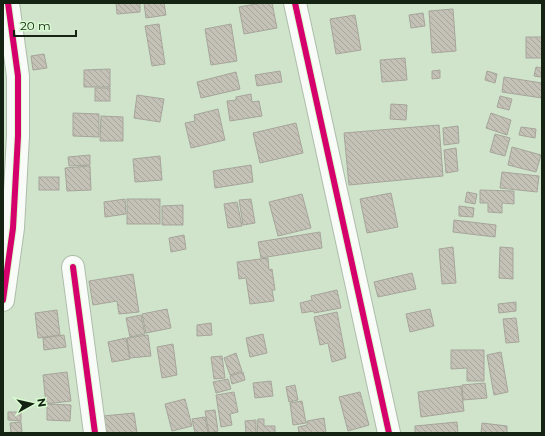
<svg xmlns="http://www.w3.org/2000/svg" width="545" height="436" font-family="Montserrat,sans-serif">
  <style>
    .building { fill: url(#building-back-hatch); stroke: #a6a59a }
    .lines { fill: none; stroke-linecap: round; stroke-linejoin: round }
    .minor-casing { stroke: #adbdaa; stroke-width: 24 }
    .minor { stroke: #f8fbf7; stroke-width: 22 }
    .cycleway-casing { stroke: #d7fccf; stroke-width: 8 }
    .cycleway { stroke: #d6006c; stroke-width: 6 }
  </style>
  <defs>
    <pattern id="building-back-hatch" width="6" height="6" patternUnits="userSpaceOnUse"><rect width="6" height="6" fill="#c4c2b7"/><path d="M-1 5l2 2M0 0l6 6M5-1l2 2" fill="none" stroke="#a8a69c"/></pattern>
  </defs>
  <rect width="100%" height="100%" fill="#d0e4cc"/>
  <g class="building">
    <path d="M116 3H140V12L117 14Z"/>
    <path d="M144 3H164L166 15 146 18Z"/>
    <path d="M261 3H272L277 28 244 34 239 7Z"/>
    <path d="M453 9 456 51 432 53 429 11Z"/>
    <path d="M423 13 425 26 411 28 409 15Z"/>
    <path d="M355 15 361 50 336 54 330 19Z"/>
    <path d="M159 24 165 64 152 66 145 26Z"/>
    <path d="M231 24 237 61 211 65 205 29Z"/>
    <rect x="526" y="37" width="16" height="21"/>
    <path d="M44 54 47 68 33 70 31 56Z"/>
    <path d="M405 58 407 80 382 82 380 60Z"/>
    <path d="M536 67 542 68 541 77 534 76Z"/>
    <path d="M110 69V87H84V70Z"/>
    <path d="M440 70V78L432 79V71Z"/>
    <path d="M280 71 282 82 257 86 255 75Z"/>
    <path d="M487 71 497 74 495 83 485 80Z"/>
    <path d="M236 72 240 89 201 98 197 82Z"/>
    <path d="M504 77 542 83V98L502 92Z"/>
    <rect x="95" y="88" width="15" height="13"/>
    <path d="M251 94 252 102 259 101 262 116 230 121 227 101 236 100V97Z"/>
    <path d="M137 95 164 99 160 122 134 118Z"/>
    <path d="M500 96 512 99 509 110 497 107Z"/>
    <path d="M391 104 407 105 406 120 390 119Z"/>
    <path d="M218 109 225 140 191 148 185 123 195 121 194 115Z"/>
    <path d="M73 113 99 114V137L73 136Z"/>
    <path d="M491 113 511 120 507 135 486 128Z"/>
    <path d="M101 116 123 117V141H100Z"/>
    <path d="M296 123 303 153 260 163 253 133Z"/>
    <path d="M439 125 443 176 349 185 344 133Z"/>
    <path d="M458 126 459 143 444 145 443 128Z"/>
    <path d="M521 127 536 129 535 138 519 135Z"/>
    <path d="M495 134 510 138 505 156 490 152Z"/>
    <path d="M512 147 541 155 536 172 508 165Z"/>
    <path d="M456 148 458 171 446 173 444 150Z"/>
    <path d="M90 155V165L69 166 68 157Z"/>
    <path d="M160 156 162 180 135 182 133 159Z"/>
    <path d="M251 165 253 182 215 188 213 171Z"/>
    <path d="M90 166 91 190 67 191 65 168Z"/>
    <path d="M502 172 539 176 537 192 500 188Z"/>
    <rect x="39" y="177" width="20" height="13"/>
    <path d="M480 190 514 191V204L502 203V213L488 212V203H480Z"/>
    <path d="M467 192 477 194 475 204 465 202Z"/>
    <path d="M391 193 398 227 367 233 360 199Z"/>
    <path d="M302 194 311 228 278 236 269 202Z"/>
    <path d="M125 199 126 214 105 217 104 202Z"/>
    <rect x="127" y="199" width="33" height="25"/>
    <path d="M251 199 255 223 243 225 239 200Z"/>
    <path d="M237 202 242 226 228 228 224 204Z"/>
    <path d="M183 205V225H162V206Z"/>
    <path d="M459 206 474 208 473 217 459 216Z"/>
    <path d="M454 220 496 225 495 237 453 232Z"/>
    <path d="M320 232 322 248 261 258 258 242Z"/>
    <path d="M184 235 186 249 171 252 169 238Z"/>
    <path d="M453 247 456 283 442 284 439 249Z"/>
    <path d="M500 247 513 248V279L499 278Z"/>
    <path d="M268 258 269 270 272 269 275 290H272L274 301 250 304 246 278 239 279 237 262Z"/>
    <path d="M412 273 416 289 378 297 374 282Z"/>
    <path d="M133 274 139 312 119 314 117 301 93 305 89 281Z"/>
    <path d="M337 290 341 308 314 313V311L302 313 300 303 312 300 311 296Z"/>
    <path d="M516 302V311L499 313 498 304Z"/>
    <path d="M167 309 171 328 146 333 142 314Z"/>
    <path d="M430 309 434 326 410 332 406 314Z"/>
    <path d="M57 310 60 335 38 338 35 313Z"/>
    <path d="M337 312 346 358 332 362 328 343 320 345 314 317Z"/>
    <path d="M141 315 145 334 130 337 126 318Z"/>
    <path d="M516 318 519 342 506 343 503 319Z"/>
    <path d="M211 323 212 335 197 336V325Z"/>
    <path d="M263 334 267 353 250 357 246 338Z"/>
    <path d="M64 335 66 347 44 350 43 338Z"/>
    <path d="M148 335 151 356 130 358 127 338Z"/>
    <path d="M126 338 130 359 112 362 108 342Z"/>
    <path d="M173 344 177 375 162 378 157 347Z"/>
    <path d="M451 350H484V381H467V368L451 369Z"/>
    <path d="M501 352 508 392 494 395 487 355Z"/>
    <path d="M236 353 242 371 230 375 224 358Z"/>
    <path d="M222 356 225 378 214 379 211 357Z"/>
    <path d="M67 372 71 401 46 404 43 375Z"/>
    <path d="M243 372 245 380 232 384 230 376Z"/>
    <path d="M228 379 231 389 216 393 213 382Z"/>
    <path d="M271 381 273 396 255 398 253 383Z"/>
    <path d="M485 383 487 398 463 400 462 385Z"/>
    <path d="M295 385 298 400 289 402 286 387Z"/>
    <path d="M461 386 464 411 421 417 418 392Z"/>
    <path d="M234 392 238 412 230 414 232 425 221 427 216 395Z"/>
    <path d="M360 392 369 425 348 431 339 397Z"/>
    <path d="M185 399 192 426 172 431 165 404Z"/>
    <path d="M302 401 306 423 293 425 290 403Z"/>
    <path d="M47 404 71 405 70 421 47 420Z"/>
    <path d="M215 410 218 431 209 433 205 411Z"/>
    <path d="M8 412H21V421L8 420Z"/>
    <path d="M134 413 137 433H105L103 416Z"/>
    <path d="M205 417 208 433H195L192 419Z"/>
    <path d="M324 418 326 433H299L298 427 307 425V421Z"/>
    <path d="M258 419H264V426H275V433H257Z"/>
    <path d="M256 420V433H246L245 421Z"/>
    <path d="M21 422 22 432 11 433 10 423Z"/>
    <path d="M457 422 458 433H415V426Z"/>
    <path d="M482 423 507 426V433H481Z"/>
  </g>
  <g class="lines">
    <g class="minor-casing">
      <g id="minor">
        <path d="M295 3 389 433"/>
        <path d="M73 267 95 433"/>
        <path d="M3 300 13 228 18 136V76L8 3"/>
      </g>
    </g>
    <use href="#minor" class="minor"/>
    <g class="cycleway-casing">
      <g id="cycleway">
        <path d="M295 3 389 433"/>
        <path d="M73 267 95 433"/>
        <path d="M3 300 13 228 18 136V76L8 3"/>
      </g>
    </g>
    <use href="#cycleway" class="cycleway"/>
  </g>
  <rect width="545" height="436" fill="none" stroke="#152313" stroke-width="8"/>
  <g transform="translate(32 404) rotate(82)" stroke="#d7fccf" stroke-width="3" paint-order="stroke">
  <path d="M0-3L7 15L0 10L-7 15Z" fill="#152313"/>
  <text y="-6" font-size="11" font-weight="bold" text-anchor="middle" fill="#152313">N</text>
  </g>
  <path d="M14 30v6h62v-6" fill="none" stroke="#152313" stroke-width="2"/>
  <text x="20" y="30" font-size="12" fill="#152313" stroke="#d7fccf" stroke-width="3" paint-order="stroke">20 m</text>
</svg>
